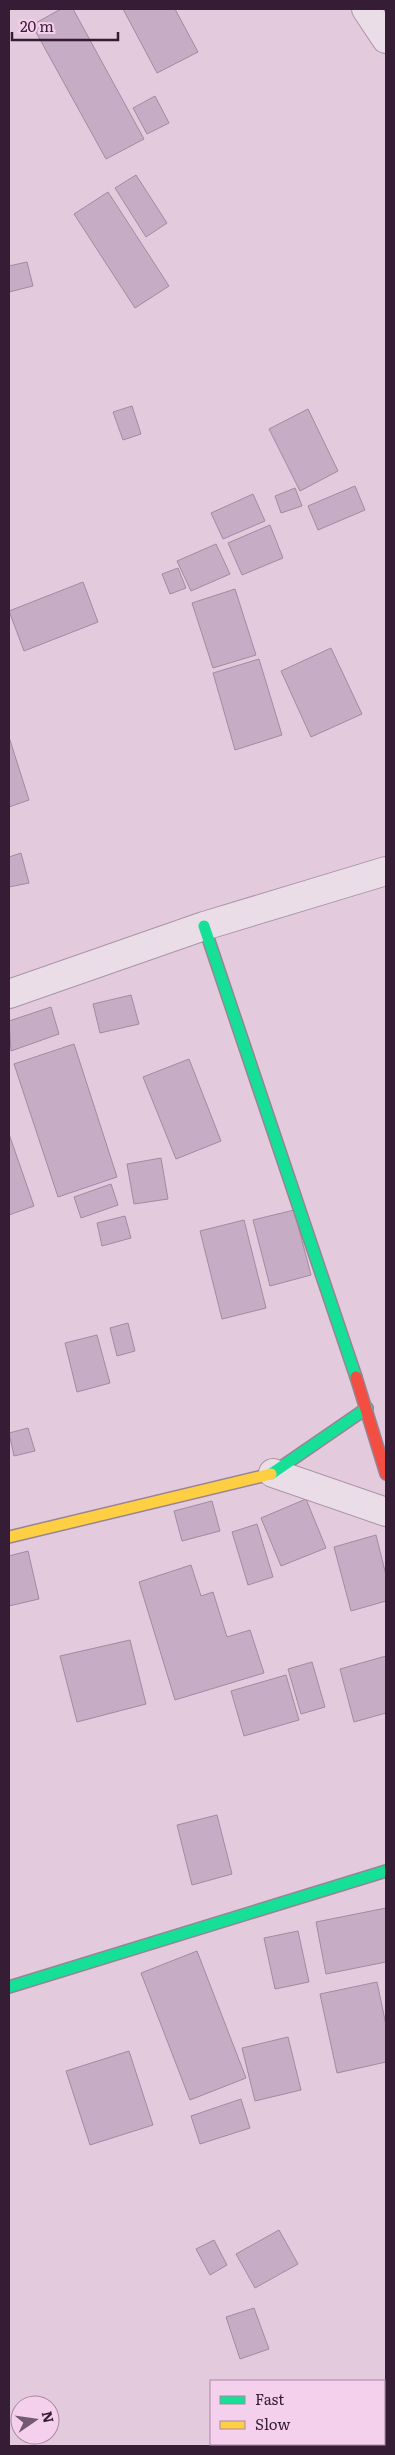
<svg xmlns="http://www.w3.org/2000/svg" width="395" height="2455" font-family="Literata,serif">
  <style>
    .building { fill: #c6acc4; stroke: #a28ba0 }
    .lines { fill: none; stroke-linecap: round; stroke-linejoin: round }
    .street-casing { stroke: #a895a5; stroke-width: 30 }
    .fast-casing { stroke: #988494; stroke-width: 14 }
    .slow-casing { stroke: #988494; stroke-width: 14 }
    .jam-casing { stroke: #988494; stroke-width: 14 }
    .street { stroke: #ebdde8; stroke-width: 28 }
    .fast { stroke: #16e098; stroke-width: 11 }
    .slow { stroke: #ffcf43; stroke-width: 11 }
    .jam { stroke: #f24e42; stroke-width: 11 }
  </style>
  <rect width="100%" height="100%" fill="#e3cbdd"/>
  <g class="building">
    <path d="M61 9H73L144 139 106 159 32 25Z"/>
    <path d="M123 9H175L198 52 157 73Z"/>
    <path d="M155 96 169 123 147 134 133 108Z"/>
    <path d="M136 175 167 223 146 237 115 188Z"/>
    <path d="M108 192 169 286 135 308 74 214Z"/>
    <path d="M27 262 33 286 9 292V266Z"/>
    <path d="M132 406 141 434 123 440 113 412Z"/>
    <path d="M308 409 338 471 300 491 269 429Z"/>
    <path d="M355 486 365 510 318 530 308 506Z"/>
    <path d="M295 488 302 506 281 513 275 496Z"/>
    <path d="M253 494 265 521 223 539 211 513Z"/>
    <path d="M270 525 283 558 242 575 228 543Z"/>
    <path d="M216 544 230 574 191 591 177 561Z"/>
    <path d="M178 568 186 588 170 594 162 574Z"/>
    <path d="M83 582 98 622 24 651 9 611Z"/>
    <path d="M235 589 256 655 213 668 192 603Z"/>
    <path d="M331 648 362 714 311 737 281 671Z"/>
    <path d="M259 659 282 735 235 750 213 673Z"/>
    <path d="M9 737 29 800 9 807Z"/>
    <path d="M21 853 29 883 9 887V857Z"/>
    <path d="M131 995 139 1024 100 1033 93 1004Z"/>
    <path d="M51 1007 59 1034 11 1051 9 1021Z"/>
    <path d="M74 1044 117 1177 58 1197 14 1064Z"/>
    <path d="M189 1059 221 1141 176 1159 143 1077Z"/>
    <path d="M9 1134 34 1206 9 1215Z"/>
    <path d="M161 1158 168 1199 134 1204 127 1164Z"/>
    <path d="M111 1184 118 1205 81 1218 74 1197Z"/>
    <path d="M294 1210 311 1275 270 1286 253 1220Z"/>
    <path d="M125 1216 131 1238 102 1246 97 1223Z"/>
    <path d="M244 1220 266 1308 222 1319 200 1231Z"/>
    <path d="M128 1323 135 1351 117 1356 110 1328Z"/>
    <path d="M97 1335 110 1383 77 1392 65 1343Z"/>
    <path d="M28 1428 35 1451 14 1456 9 1433Z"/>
    <path d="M306 1499 326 1548 281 1566 261 1518Z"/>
    <path d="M212 1501 220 1531 182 1541 174 1511Z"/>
    <path d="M257 1524 273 1577 248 1585 232 1532Z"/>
    <path d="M376 1535 386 1575V1601L351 1611 334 1547Z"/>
    <path d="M28 1551 39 1599 9 1606V1556Z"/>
    <path d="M191 1565 201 1596 213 1592 227 1637 250 1630 264 1673 175 1700 139 1582Z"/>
    <path d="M130 1640 146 1704 77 1722 60 1656Z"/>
    <path d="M386 1656V1713L354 1722 340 1669Z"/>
    <path d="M312 1662 325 1707 301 1714 288 1669Z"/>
    <path d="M286 1675 299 1720 244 1736 231 1691Z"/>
    <path d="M217 1815 232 1874 192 1885 177 1825Z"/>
    <path d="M386 1908V1962L326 1974 316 1922Z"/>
    <path d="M298 1931 309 1982 275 1989 264 1938Z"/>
    <path d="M197 1951 246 2078 190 2100 141 1973Z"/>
    <path d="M377 1982 386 2025V2062L337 2073 320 1994Z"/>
    <path d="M288 2037 301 2090 255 2101 242 2048Z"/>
    <path d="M129 2051 153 2125 90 2145 66 2071Z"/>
    <path d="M241 2099 250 2128 200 2144 191 2116Z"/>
    <path d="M279 2230 298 2264 255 2288 236 2254Z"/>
    <path d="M214 2240 227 2265 210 2275 196 2249Z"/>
    <path d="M254 2308 269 2349 240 2359 226 2317Z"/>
  </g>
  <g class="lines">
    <g class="street-casing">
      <g id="street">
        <path d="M366 9 386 39"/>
        <path d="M9 994 204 926 386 871"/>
        <path d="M273 1473 386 1512"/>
        <path d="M381 2446 386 2442"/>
      </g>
    </g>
    <g class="fast-casing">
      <g id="fast">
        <path d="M204 926 356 1377"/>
        <path d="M271 1474 367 1408"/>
        <path d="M9 1987 386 1871"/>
      </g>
    </g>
    <g class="slow-casing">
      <path id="slow" d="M9 1537 271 1474"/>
    </g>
    <g class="jam-casing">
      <path id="jam" d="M356 1377 386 1474"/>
    </g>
    <use href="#street" class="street"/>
    <use href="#fast" class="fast"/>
    <use href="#slow" class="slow"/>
    <use href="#jam" class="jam"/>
  </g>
  <rect width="395" height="2455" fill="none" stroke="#361d36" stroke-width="20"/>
  <rect x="210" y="2380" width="175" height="65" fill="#f5d0ec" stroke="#a988a3"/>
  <rect x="220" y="2396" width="25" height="8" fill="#16e098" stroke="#a988a3"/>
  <text x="255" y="2405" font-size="15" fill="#361d36">Fast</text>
  <rect x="220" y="2421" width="25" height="8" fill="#ffcf43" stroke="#a988a3"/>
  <text x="255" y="2430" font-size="15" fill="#361d36">Slow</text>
  <g transform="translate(35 2420) rotate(77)"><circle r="24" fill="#f5d0ec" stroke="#a988a3"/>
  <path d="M0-4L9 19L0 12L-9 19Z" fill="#735a70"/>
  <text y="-8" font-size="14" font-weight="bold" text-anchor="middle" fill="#361d36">N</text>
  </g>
  <path d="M12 32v8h106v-8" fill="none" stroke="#361d36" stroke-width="2.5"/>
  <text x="20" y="32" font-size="15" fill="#361d36" stroke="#f5d0ec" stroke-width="4" paint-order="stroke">20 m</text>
</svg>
